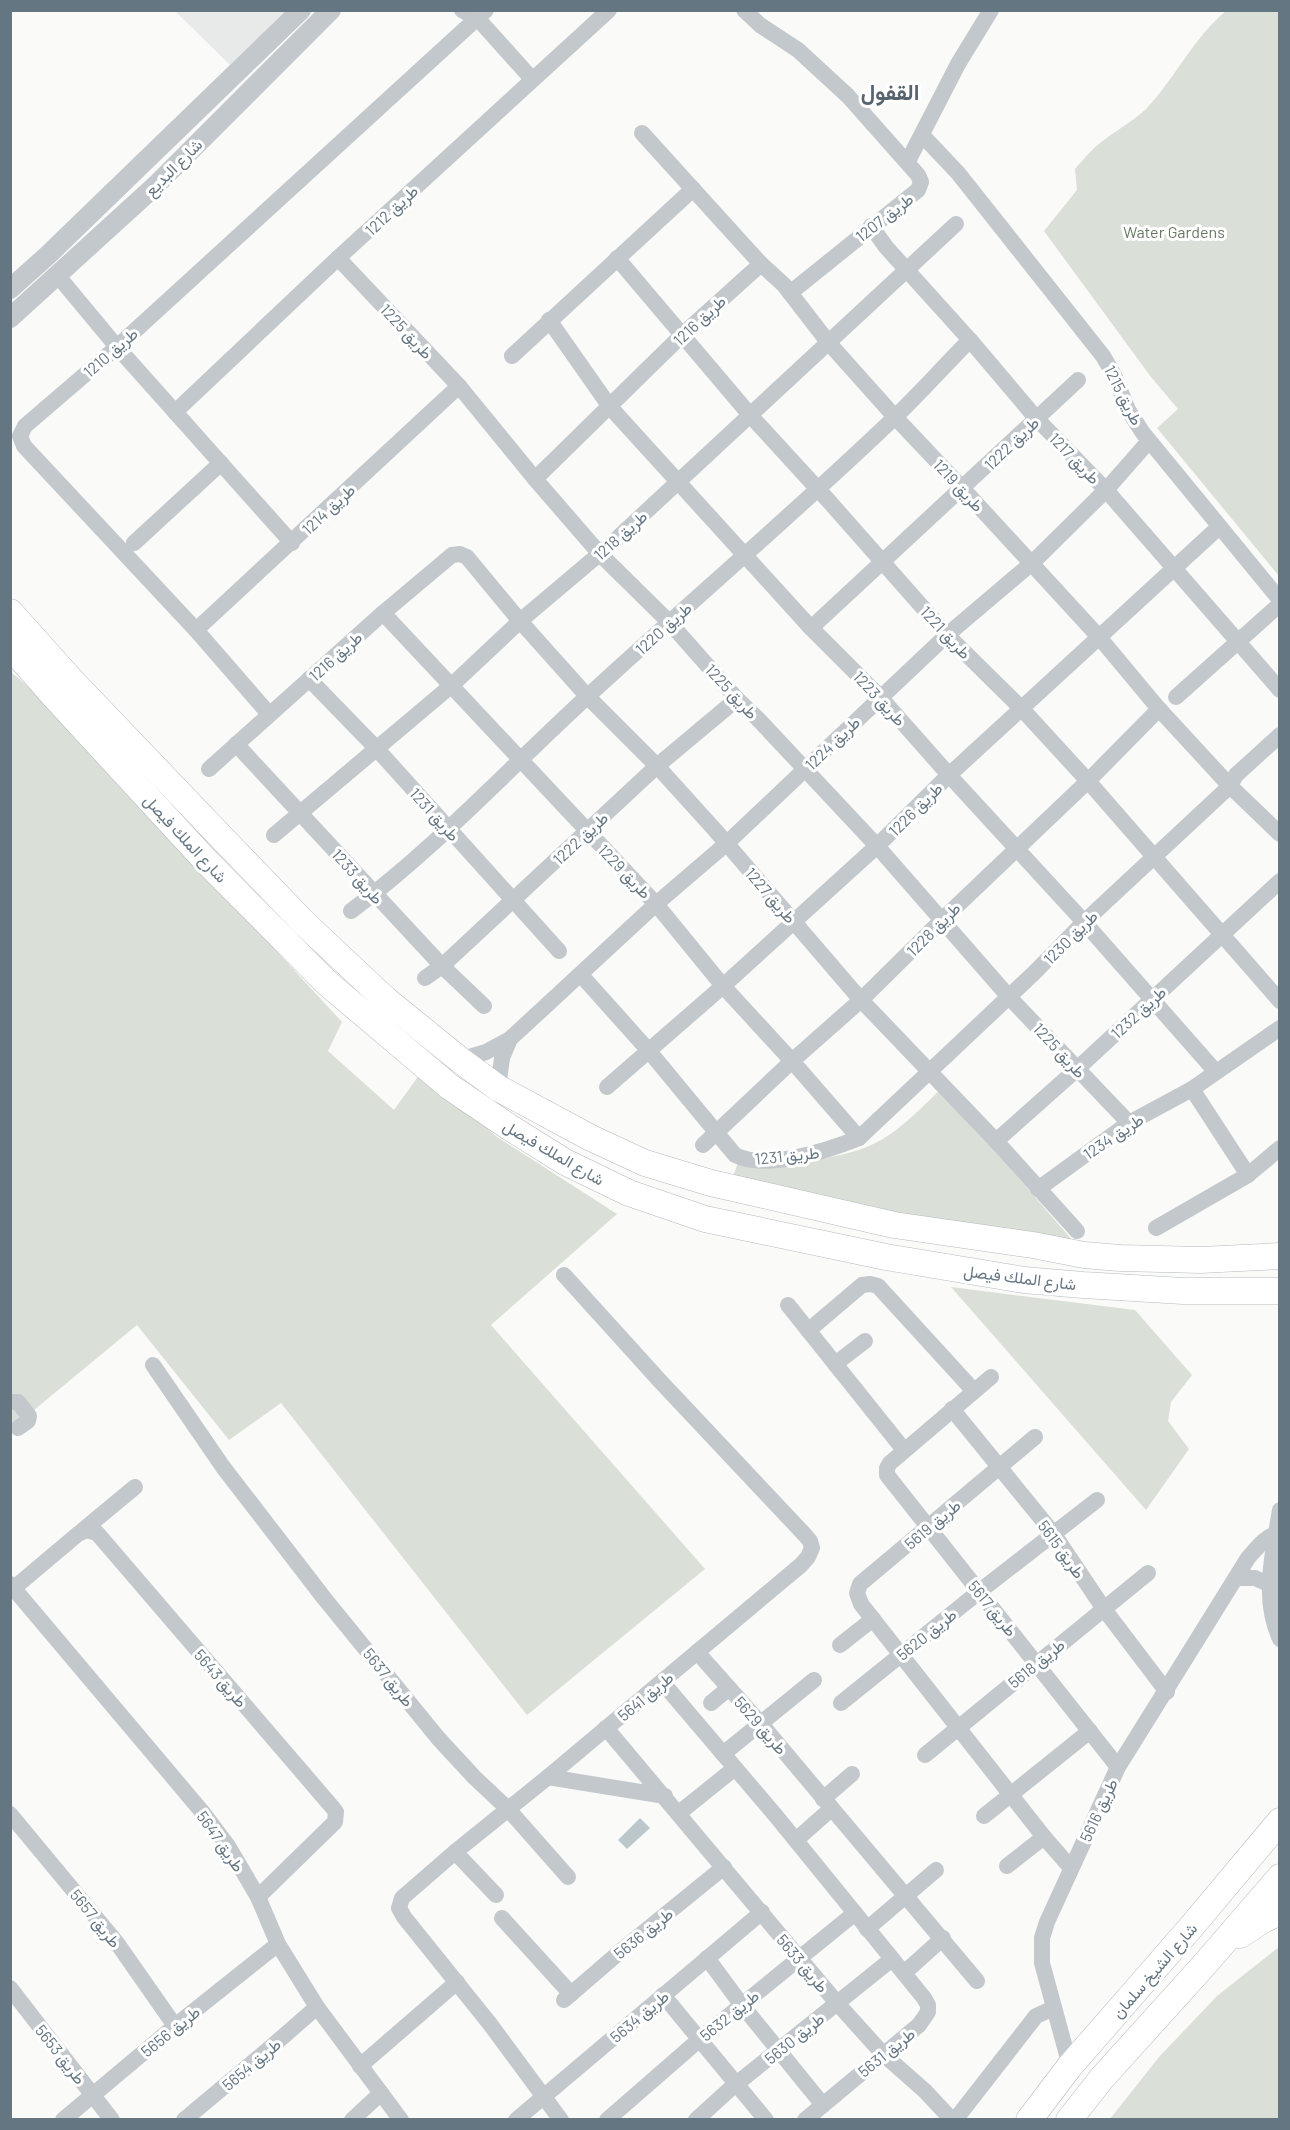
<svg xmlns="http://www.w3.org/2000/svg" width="1290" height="2130" font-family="Barlow,Vazirmatn,sans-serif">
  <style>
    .built { fill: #e8e9e9 }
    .green { fill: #dadfd7 }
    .water { fill: #bbc7cb }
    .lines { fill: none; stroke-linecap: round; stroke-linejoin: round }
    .primary-casing { stroke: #b5babe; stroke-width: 27 }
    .minor { stroke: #c3c8cc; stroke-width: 16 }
    .tertiary { stroke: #c3c8cc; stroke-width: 20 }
    .primary { stroke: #fff; stroke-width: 26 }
    .labels { text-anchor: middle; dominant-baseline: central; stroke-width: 6; stroke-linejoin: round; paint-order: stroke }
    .street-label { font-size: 16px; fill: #657683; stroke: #fff }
    .park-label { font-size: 16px; fill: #687a64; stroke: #fff }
    .district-label { font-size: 22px; font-weight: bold; fill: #57646e; stroke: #fff }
  </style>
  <rect width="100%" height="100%" fill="#fafaf8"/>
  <path class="built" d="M175 11H285L230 65Z"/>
  <g class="green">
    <path d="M1226 11H1279V576L1157 428 1178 409 1151 377 1044 231 1077 190 1075 169C1083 160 1091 150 1100 143 1115 131 1132 122 1145 110 1175 79 1193 38 1226 11Z"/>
    <path d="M11 672 46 702 342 1022 328 1051 394 1110 422 1071 497 1137 617 1214 491 1325 705 1569 527 1715 281 1403 229 1440 137 1325 11 1429Z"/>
    <path d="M941 1089 1073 1241 781 1193 732 1179 738 1163C789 1161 854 1164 896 1130 912 1118 926 1103 941 1089Z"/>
    <path d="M951 1287 1135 1310 1192 1375 1171 1402 1168 1421 1189 1449 1146 1510Z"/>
    <path d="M1279 1947V2119H1110L1159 2057 1217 1996Z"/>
  </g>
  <path class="water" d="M640 1818 650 1828 627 1849 618 1840Z"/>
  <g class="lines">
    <g class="primary-casing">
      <g id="primary">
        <path d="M10 612 72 681 226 842 304 923 385 999 460 1060 498 1088 591 1138 645 1163 711 1183 894 1225 1033 1245 1084 1255 1120 1258 1201 1260 1280 1256"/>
        <path d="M10 646 53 695 208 863 327 983 450 1087 509 1127 565 1162 629 1193 705 1219 886 1257 1024 1280 1083 1285 1183 1291H1280"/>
        <path d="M1240 1935 1263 1920 1280 1912"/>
        <path d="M1029 2120 1070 2066 1192 1926 1280 1821"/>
        <path d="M1069 2120 1102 2078 1205 1964 1280 1877"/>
      </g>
    </g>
    <g class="minor">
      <path d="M462 10 478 19 532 79"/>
      <path d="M744 10 760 25 798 50 848 96 918 175 921 182 918 190 790 293"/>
      <path d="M642 133 761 264 784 285 828 342 895 417 963 489 1099 637 1159 709 1230 786 1280 834"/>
      <path d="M922 135 958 173 1103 356 1114 375 1128 410 1143 433 1280 600"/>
      <path d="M908 161 958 64 991 10"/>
      <path d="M871 226 886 247 970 340 1036 418 1106 490 1280 690"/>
      <path d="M338 258 459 386 535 479 600 554 669 622 737 699 758 719 877 846 1009 997 1129 1123"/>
      <path d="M617 258 750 415 827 499 947 635 1021 708 1088 781 1280 1001"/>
      <path d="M58 276 117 347 292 543"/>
      <path d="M549 320 610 407 811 628 880 697 949 775 1084 922 1216 1072"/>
      <path d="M512 356 693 189"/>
      <path d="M175 412 338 258 609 10"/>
      <path d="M535 479 681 336 761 264"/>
      <path d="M134 543 221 463"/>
      <path d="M383 613 656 904 723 986 792 1061 859 1138"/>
      <path d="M811 628 1078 380"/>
      <path d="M196 630 459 386"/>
      <path d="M309 679 376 748 559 951"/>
      <path d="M1176 697 1280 604"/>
      <path d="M269 714 196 630 24 446 20 436 25 426 117 347 486 10"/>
      <path d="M236 744 442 966 484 1006"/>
      <path d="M209 769 383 613 452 555 460 554 467 557 520 621 587 696 657 766 715 830 861 1000 996 1141 1077 1231"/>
      <path d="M274 835 452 685 520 621 610 545 956 224"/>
      <path d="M351 911C437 847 510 767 589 695 690 602 795 513 894 418 920 393 944 366 970 340"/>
      <path d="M581 975 649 1051 735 1155C766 1171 829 1150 859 1138L1034 973 1084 922 1230 786 1236 775 1280 735"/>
      <path d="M425 978 442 966 657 766 737 699"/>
      <path d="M460 1060 486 1052 510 1039 656 904 726 844 947 635 1032 563 1106 490 1149 441"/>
      <path d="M607 1087 723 986 877 846 949 775 1219 527"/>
      <path d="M498 1088 502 1058 510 1039"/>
      <path d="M1192 1089 1248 1175"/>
      <path d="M996 1141 1077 1069 1280 881"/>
      <path d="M703 1145 792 1061 861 1000 942 920 1088 781 1159 709"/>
      <path d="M1038 1189 1129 1123 1192 1089 1280 1028"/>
      <path d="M1156 1228 1248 1175 1280 1148"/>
      <path d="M788 1305 904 1450"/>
      <path d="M809 1330 862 1285 870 1284 878 1286 974 1391"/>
      <path d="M835 1364 865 1341"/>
      <path d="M153 1365 223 1467 324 1598 438 1738 474 1777 508 1809 568 1877"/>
      <path d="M991 1377 890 1463 887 1468V1475L1118 1767"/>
      <path d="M10 1402H18L29 1416 28 1421 18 1428"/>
      <path d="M952 1409 1053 1533 1104 1609 1167 1692"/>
      <path d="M1035 1437 860 1584 857 1593 861 1604 1044 1837 1071 1868"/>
      <path d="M1280 1510C1273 1553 1261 1598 1280 1639"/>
      <path d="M82 1531 135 1487"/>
      <path d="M1236 1578H1255L1275 1587"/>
      <path d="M10 1584 204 1814 228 1846 258 1897 278 1944 317 2007 401 2120"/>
      <path d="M14 1588 78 1534 87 1530 97 1533 333 1808 336 1812 335 1822 258 1897"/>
      <path d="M840 1645 873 1619"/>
      <path d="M697 1652 761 1724 977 1981"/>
      <path d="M662 1682 776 1816 924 1998 928 2005V2012L919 2025 805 2120"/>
      <path d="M711 1703 729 1688"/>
      <path d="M841 1703 980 1591 1097 1500"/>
      <path d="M606 1728 837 2003 883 2054 925 2091 952 2120"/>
      <path d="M723 1754 814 1680"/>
      <path d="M925 1755 1148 1573"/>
      <path d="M548 1777 665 1796"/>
      <path d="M823 1799 852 1774"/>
      <path d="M679 1813 735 1768"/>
      <path d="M10 1814 117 1943 175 2026"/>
      <path d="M984 1816 1090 1731"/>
      <path d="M796 1840 831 1809"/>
      <path d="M455 1852 496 1895"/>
      <path d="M1007 1866 1044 1837"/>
      <path d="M502 1918 571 1994"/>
      <path d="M867 1929 936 1870"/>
      <path d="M707 1958 741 2004 823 2105"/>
      <path d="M904 1973 943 1938"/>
      <path d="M10 1988 112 2120"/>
      <path d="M663 1995 766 2120"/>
      <path d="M564 2000 622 1950 724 1867"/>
      <path d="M360 2066 457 1982"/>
      <path d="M1070 2066 1042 1963V1938L1047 1922 1118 1767 1248 1558C1256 1549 1267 1534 1280 1533"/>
      <path d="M63 2120 175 2026 278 1944"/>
      <path d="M184 2120 270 2048 317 2007"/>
      <path d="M352 2120 381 2093"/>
      <path d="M516 2120 762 1912"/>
      <path d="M561 2120 490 2024 404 1917 399 1908 402 1898 455 1852 548 1777 801 1565 808 1557 812 1548 810 1541 805 1535 660 1381 564 1275"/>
      <path d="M607 2120 700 2039 855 1913"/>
      <path d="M696 2120 730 2089 892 1959"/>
      <path d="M955 2120 1036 2016 1054 2008"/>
    </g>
    <g class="tertiary">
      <path d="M10 289 48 255 301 10"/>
      <path d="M10 318 155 186 331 10"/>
    </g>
    <use href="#primary" class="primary"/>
  </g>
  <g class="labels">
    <g class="street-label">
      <text transform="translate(173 167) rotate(-45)">شارع البديع</text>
      <text transform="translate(391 210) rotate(-43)">طريق 1212</text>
      <text transform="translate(884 217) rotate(-38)">طريق 1207</text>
      <text transform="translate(699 320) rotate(-43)">طريق 1216</text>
      <text transform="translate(407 331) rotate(47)">طريق 1225</text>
      <text transform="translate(110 352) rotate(-41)">طريق 1210</text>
      <text transform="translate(1124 395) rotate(63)">طريق 1215</text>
      <text transform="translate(1011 443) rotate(-44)">طريق 1222</text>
      <text transform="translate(1075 458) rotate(46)">طريق 1217</text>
      <text transform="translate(959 485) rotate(47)">طريق 1219</text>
      <text transform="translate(328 509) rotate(-43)">طريق 1214</text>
      <text transform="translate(620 535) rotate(-42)">طريق 1218</text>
      <text transform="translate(663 628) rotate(-42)">طريق 1220</text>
      <text transform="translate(946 632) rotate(47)">طريق 1221</text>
      <text transform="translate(335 656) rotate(-42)">طريق 1216</text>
      <text transform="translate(732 691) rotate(47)">طريق 1225</text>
      <text transform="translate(880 698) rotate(47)">طريق 1223</text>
      <text transform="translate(832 743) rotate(-44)">طريق 1224</text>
      <text transform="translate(915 809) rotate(-45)">طريق 1226</text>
      <text transform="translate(435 814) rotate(48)">طريق 1231</text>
      <text transform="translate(186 838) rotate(47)">شارع الملك فيصل</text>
      <text transform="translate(580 838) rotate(-43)">طريق 1222</text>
      <text transform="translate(625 871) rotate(46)">طريق 1229</text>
      <text transform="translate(358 876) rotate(48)">طريق 1233</text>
      <text transform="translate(771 895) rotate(49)">طريق 1227</text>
      <text transform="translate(933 929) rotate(-45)">طريق 1228</text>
      <text transform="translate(1070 937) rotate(-45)">طريق 1230</text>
      <text transform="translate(1138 1012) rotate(-43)">طريق 1232</text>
      <text transform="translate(1060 1050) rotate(47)">طريق 1225</text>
      <text transform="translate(1113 1136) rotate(-34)">طريق 1234</text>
      <text transform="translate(554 1152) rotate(30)">شارع الملك فيصل</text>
      <text transform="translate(787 1155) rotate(-6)">طريق 1231</text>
      <text transform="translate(1020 1277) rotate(7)">شارع الملك فيصل</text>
      <text transform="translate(932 1524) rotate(-40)">طريق 5619</text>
      <text transform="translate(1062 1549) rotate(54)">طريق 5615</text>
      <text transform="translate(993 1608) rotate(51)">طريق 5617</text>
      <text transform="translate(926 1634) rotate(-39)">طريق 5620</text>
      <text transform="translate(1036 1663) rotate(-39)">طريق 5618</text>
      <text transform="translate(389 1677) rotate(51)">طريق 5637</text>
      <text transform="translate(221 1678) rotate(49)">طريق 5643</text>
      <text transform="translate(645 1696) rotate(-40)">طريق 5641</text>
      <text transform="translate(761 1725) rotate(49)">طريق 5629</text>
      <text transform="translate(1098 1810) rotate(-65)">طريق 5616</text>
      <text transform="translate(221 1841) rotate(55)">طريق 5647</text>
      <text transform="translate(96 1918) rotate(51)">طريق 5657</text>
      <text transform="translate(643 1933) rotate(-39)">طريق 5636</text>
      <text transform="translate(803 1963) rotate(50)">طريق 5633</text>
      <text transform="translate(1154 1970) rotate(-49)">شارع الشيخ سلمان</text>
      <text transform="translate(729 2015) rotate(-39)">طريق 5632</text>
      <text transform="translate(639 2016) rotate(-40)">طريق 5634</text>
      <text transform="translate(170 2031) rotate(-39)">طريق 5656</text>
      <text transform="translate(794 2038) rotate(-39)">طريق 5630</text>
      <text transform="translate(886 2052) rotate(-39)">طريق 5631</text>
      <text transform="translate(61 2054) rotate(52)">طريق 5653</text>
      <text transform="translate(251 2064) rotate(-40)">طريق 5654</text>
    </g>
    <g class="park-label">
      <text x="1174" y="231">Water Gardens</text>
    </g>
    <g class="district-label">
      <text x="890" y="91">القفول</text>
    </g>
  </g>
  <rect width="1290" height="2130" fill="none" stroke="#657683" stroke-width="24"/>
</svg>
